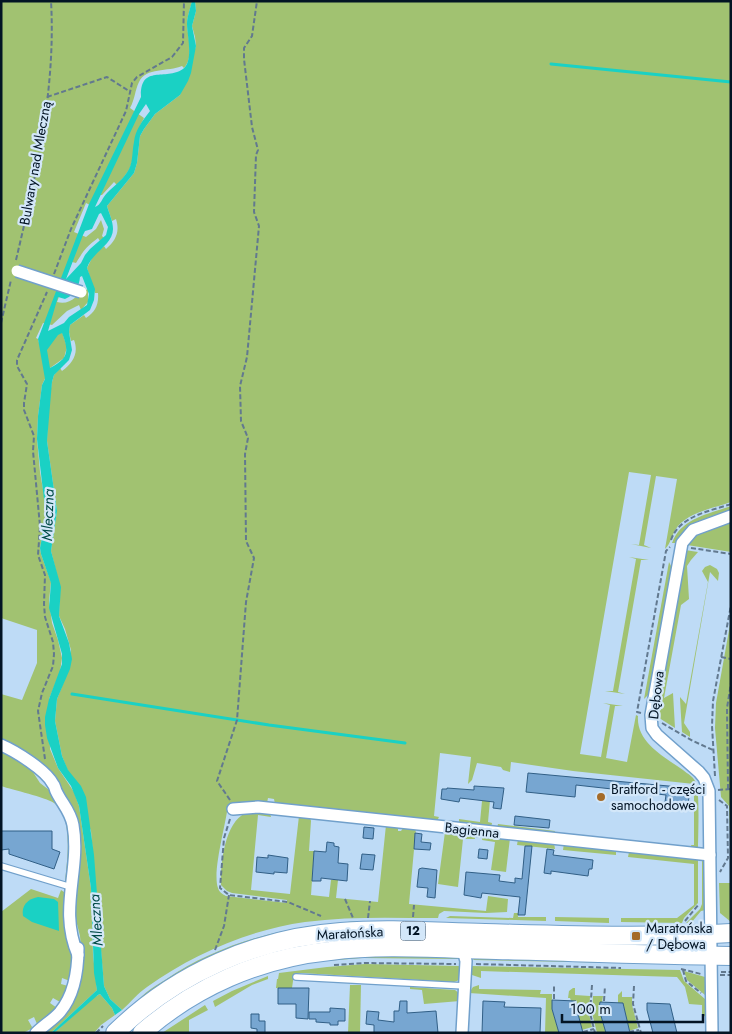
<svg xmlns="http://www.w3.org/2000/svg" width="732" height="1034" font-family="Jost,sans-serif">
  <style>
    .green { fill: #a1c271 }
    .water { fill: #1ad1c4; fill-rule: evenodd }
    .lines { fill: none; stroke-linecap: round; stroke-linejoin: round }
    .stream { stroke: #1ad1c4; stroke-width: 3 }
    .building { fill: #77a6d1; stroke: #315f86 }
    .lane-casing { stroke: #71a0cb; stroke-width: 8 }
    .street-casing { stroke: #71a0cb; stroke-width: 14 }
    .primary-casing { stroke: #71a0cb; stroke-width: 20 }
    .path { stroke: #62798f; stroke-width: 2; stroke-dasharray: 5 2.5; stroke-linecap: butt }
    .lane { stroke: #fff; stroke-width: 5.5 }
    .street { stroke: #fff; stroke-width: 11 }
    .primary { stroke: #fff; stroke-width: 18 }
    .street-bridge-casing { stroke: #71a0cb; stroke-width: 14; stroke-linecap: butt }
    .street-bridge { stroke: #fff; stroke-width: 11 }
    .poi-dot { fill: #a46b29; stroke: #d3e7f9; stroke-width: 2 }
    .labels { text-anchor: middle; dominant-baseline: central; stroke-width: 4.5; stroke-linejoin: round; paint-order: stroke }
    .shield { fill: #d3e7f9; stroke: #415364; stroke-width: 1 }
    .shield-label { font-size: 12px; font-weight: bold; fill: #031424 }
    .street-label { font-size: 14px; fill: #031424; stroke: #d3e7f9 }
    .poi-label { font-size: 14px; fill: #031424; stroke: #d3e7f9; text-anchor: start }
    .water-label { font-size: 15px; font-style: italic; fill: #004b46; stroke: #d3e7f9 }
  </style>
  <rect width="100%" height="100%" fill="#bedbf6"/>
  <g class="green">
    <path d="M1 1 192 2C190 9 187 17 187 25 188 38 194 57 184 68L182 66C168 72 146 67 139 82 135 90 135 99 130 108L144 118C135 133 136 149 131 165 128 173 122 179 117 185L114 182 102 195H100L94 207 86 203 74 232 86 237 96 229 101 220 104 229 102 236 104 238 100 241 98 238C85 248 84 250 76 263L72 262 57 302C64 304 70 302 76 297L73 295 81 287H84L86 290 88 289V302L81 310 79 305 67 311 52 325 43 323 36 338 38 339 39 343 62 332 67 347 64 358 50 368 42 385 38 416 37 439 40 472 46 507V517L40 548 41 554 51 582 49 601 52 623 58 640 62 658 60 672 49 699 50 749 58 768 74 792 79 806 91 888 93 955 97 990 51 1033H41L57 1020 81 948 80 936 74 912 67 802 1 740V694L22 700 37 663V630L1 618Z"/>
    <path d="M195 1H731V502C714 508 690 512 678 526 672 533 671 544 665 549L677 479 656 476 644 545 651 548 631 544 639 545 651 475 629 472 580 754 601 757 610 705 603 703 623 706H615L606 758 627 762 636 715 638 716C636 742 664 757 683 770 688 774 694 777 696 783 700 792 698 837 698 849L692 848 691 845H694V784L573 771 511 762 510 772 503 770 501 767 477 763 472 780 468 784 471 757 440 753 434 816 439 817 437 821 275 804 274 799 268 798 267 803 228 805C226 824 212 872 218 888 219 892 222 894 226 896L287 903V900L232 893 227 891 221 885C220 865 225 816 250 812 256 810 264 813 270 813L271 817 258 815 251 890 290 894 299 816 310 817 311 821 309 851H314L311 895 329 897 331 880H338L336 898 378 902 386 825 398 826V831H401L403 828H416L409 904 486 911 488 896 508 899 507 912 486 913 444 911 439 914 438 918C394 918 349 916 305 922 249 930 193 954 147 987 138 993 131 1002 122 1010L110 999 104 986 91 831 62 756 55 721 57 699 63 684 71 650 65 629 59 616 60 587 51 551 57 511 47 441 48 408 52 382 54 375 60 368 62 371C73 363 79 353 74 340L71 341 69 332 70 325 84 315 86 318C95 312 99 305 98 293H95L87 268 93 256 104 246 106 249C116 240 120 232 116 219L112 221 107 206 134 173 137 163 140 136 144 129 155 114 180 95 196 46 195 37 192 26 196 11Z"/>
    <path d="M731 506V510C711 517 685 522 676 543H672C681 518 709 514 731 506Z"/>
    <path d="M731 521V552L687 545 694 536Z"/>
    <path d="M685 550 698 552 691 560 687 566 689 599 681 605 664 698 673 693 675 728 656 716Z"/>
    <path d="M629 557 649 560H641L618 692 625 694 605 691H613L636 559Z"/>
    <path d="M669 562 672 568 650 693 644 699Z"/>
    <path d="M710 565 717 569 719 573 718 581 710 572 684 723 690 732V737L682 732 680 699V697L686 704 708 582 702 571 705 567Z"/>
    <path d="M731 619V858L729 806 721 797 715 728 716 703Z"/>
    <path d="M1 749 31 769 40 783 53 793 63 809 70 834 68 880 65 882C67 861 74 816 54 803 45 797 13 790 1 786Z"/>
    <path d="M486 800H490L488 822 492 823 491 828 459 824V819L480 822 482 801Z"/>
    <path d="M498 824 555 831 554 835 497 828Z"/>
    <path d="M445 832 474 835 475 839H463L458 887 438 884Z"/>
    <path d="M483 834 510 838 506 872 491 870 495 842 482 840Z"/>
    <path d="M518 839 554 843 555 849 517 845Z"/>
    <path d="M564 843 616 850V855L563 850Z"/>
    <path d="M629 852 698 859V903L684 918 682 923 621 922V918H677L694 905V864L628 857Z"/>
    <path d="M702 860 704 862 706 910 701 911 691 923H686L700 909 702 904Z"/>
    <path d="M719 883H731V922L720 913Z"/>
    <path d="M31 889 58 898 61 890 67 894 74 958 70 981 62 978 61 984 68 986 69 988 60 1002 53 998 50 1003 57 1008 37 1024 34 1017 28 1020 32 1027 31 1029 23 1033H1V912Z"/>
    <path d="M514 913H518V917H546V921L446 918 450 916 513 918Z"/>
    <path d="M555 917 609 918V923L555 921Z"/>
    <path d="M364 921 438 923 305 931 132 1010C138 996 152 988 165 980 224 940 294 924 364 921Z"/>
    <path d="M351 955 455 956 458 959 362 958 300 963Z"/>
    <path d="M476 957 681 963 679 964 473 960Z"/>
    <path d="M365 964 460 966C461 973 463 980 454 982L301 973 294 974 292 988H276L277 979H278L279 973 327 967Z"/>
    <path d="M470 966 680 970 684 981 705 999V1016L702 1017V1005L689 1004 685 987 677 977 481 971V978L472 975Z"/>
    <path d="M684 971 705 977V995L687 980Z"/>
    <path d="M268 976V979L252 985 215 1007 213 1001 232 991Z"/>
    <path d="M350 985H361L360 1033H348Z"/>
    <path d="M479 985V989L541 990 540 994H552V1009L559 1033H545L546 998 469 993 473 987Z"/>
    <path d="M410 987 455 990 460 994V1001L424 1004 422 990 410 989Z"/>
    <path d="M573 988H575V995L590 996 589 1014 592 1027 582 1030 570 998H568L569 991Z"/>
    <path d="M622 991V997H632V1005L638 1028 629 1031 623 1003H618V995Z"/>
    <path d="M100 994 112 1008 115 1015 101 1025 94 1033H54L93 998Z"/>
    <path d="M593 996H603L602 1002H600L599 1009 606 1033H597L592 1013Z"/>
    <path d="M205 1005 208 1010 189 1020V1033H162Z"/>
  </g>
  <g class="water">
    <path d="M192 1H195L196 11 192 26 196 46 191 73 188 81 180 95 155 114 144 129 140 136 137 163 134 173 107 206C109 213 113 221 113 229 113 245 92 252 87 268L95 289 94 300 90 310 70 325 69 332 72 350 69 360 54 375 52 382 47 441 57 511 51 551 61 587 59 616 69 643 72 659 70 669 57 699 55 721 62 756 68 770 81 786 86 797 94 855 104 986 110 999 122 1010 115 1015 112 1008 100 994 98 995 54 1033H51L97 990 94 973 91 888 79 806 71 786 58 768 47 738 45 725V717L49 699 62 664V654L49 608 51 583 41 554 40 548 46 517 37 439 38 416 42 385 45 379 38 339 89 204 141 97C140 64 165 81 183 69 194 61 187 35 187 24 187 17 190 9 192 1ZM146 104 150 111C143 120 135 130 134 142 132 151 133 161 129 169 124 179 115 185 107 193 102 198 101 205 95 207L139 114ZM101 213 108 227 106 235 90 249 85 255 81 263 66 279 83 235 85 231 92 229 99 214ZM82 276 89 294 87 305 69 317 64 323 48 331 58 297 65 299C75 295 79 287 80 277ZM62 333C69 351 69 358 50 368L47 350 58 335Z"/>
    <path d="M38 897 54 899 58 902 59 931 32 922 23 916C21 905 28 899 38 897Z"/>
  </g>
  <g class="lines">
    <g class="stream">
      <path d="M551 64 731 82"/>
      <path d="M72 694 269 725 405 743"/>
    </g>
  </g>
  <g class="building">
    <path d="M528 773 690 788 688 805 665 802 666 795 576 785 575 797 526 792Z"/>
    <path d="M474 786 504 788 501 809 493 808 494 802 460 798 459 802 441 799 442 789H447V788L474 790Z"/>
    <path d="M515 816 550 820 549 828 514 825Z"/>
    <path d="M364 827 374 828 373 839 363 838Z"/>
    <path d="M1 831H52V849L60 852 54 869 9 854V849L1 850Z"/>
    <path d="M415 833 422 834 421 842 431 843 430 850 414 849Z"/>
    <path d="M327 842 334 843V846L339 847 338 863 348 864 347 881 321 878V881H312L314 851 326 852Z"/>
    <path d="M525 846H532L525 915H518L520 897 482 893 481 898 464 895 466 872 500 875 499 881 515 883V878L522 879Z"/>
    <path d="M479 849 488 850 487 859 478 858Z"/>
    <path d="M547 849 554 850 553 855 593 860 592 869H589L588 876 551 871V874L544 873Z"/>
    <path d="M362 854 375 855 373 870 360 869Z"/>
    <path d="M268 855 288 858 287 873 274 872V874L256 872 257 857 268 858Z"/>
    <path d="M422 868 437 870 435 898 427 897 428 888 417 887 419 869Z"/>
    <path d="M278 988H309L308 1019 296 1018V1004H278Z"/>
    <path d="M552 1000 576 1001V1006L583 1033H559L552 1009Z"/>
    <path d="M400 1001H407V1013L436 1011 438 1033H374V1025L366 1024 367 1011 379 1012 378 1020 394 1022V1011H399Z"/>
    <path d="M483 1001 505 1002 504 1007 541 1008 540 1033H482Z"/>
    <path d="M600 1002 623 1003 630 1033H606L599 1009Z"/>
    <path d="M647 1003 670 1004 677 1033H653L647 1010Z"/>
    <path d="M330 1008 345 1009V1021H338V1025H330V1023L316 1022V1019H309V1012H330Z"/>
    <path d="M251 1014H259V1021H265V1033H257V1029L251 1028Z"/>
  </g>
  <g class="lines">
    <g class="lane-casing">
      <g id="lane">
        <path d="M1 866 71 887"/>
        <path d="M296 977 465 986"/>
      </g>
    </g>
    <g class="street-casing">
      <g id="street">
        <path d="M1 745C15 751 46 770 53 784 55 786 55 789 56 791 62 804 70 810 73 825 81 870 58 909 78 955"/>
        <path d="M233 809 258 807 710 855"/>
        <path d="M459 950 464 954 466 961 462 1033"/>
        <path d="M36 1033C44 1025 53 1020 60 1012 75 994 78 970 78 948"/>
        <path d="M712 1033 709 791 704 778 699 772 657 735 652 728 651 715 682 543 693 530 731 516"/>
      </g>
    </g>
    <g class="primary-casing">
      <g id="primary">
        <path d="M115 1033C176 973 257 938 341 932 389 928 437 932 485 933 567 935 649 938 731 933"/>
        <path d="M142 1033C194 987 260 958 330 951 384 944 441 949 496 950 574 952 653 955 731 956"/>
      </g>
    </g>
    <g class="path">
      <path d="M47 97 107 77 129 91"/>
      <path d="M16 260C36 175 56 89 51 1"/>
      <path d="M54 274 71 229 126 111 132 83 137 77 172 57 183 43 184 1"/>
      <path d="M1 323 11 280"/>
      <path d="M671 540C679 516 710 511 731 504"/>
      <path d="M691 548 731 554"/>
      <path d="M721 657 731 659"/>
      <path d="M641 713 637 712 666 551 670 547"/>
      <path d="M662 723 693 741 713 750"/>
      <path d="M45 759 38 711 42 693 53 666 54 654 53 642 45 617 44 604 45 575 38 555 40 526 33 451 34 436 24 410V403L27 384 17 366V360L47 292"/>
      <path d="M715 776 712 726 713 701 731 605"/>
      <path d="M728 789 727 708 731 683"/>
      <path d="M718 790 731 789"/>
      <path d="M230 800 217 781 237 720 246 602 254 558 246 541 245 454 248 438 241 421 240 386 247 357 259 226 254 212 256 155 258 150 252 127 244 59V48L252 36 257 1"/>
      <path d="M719 800 727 806 728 858 720 872"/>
      <path d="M230 819 224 838 220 888 229 895 288 902 321 916"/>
      <path d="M345 899 353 918"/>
      <path d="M413 917 414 905"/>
      <path d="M368 918 370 901"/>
      <path d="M685 921 699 904"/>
      <path d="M215 950 224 926 229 895"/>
      <path d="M476 964 621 968"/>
      <path d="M334 965 364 963 456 964"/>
      <path d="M681 969 701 974"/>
      <path d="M683 970 686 981 701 993"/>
      <path d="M721 972H731"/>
      <path d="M720 975H731"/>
      <path d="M592 985 590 1013 595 1033"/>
      <path d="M634 986 633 1004 641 1033"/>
      <path d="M554 999V984"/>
      <path d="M604 1001 605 986"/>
      <path d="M583 1032 594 1029"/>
      <path d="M629 1032 639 1030"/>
      <path d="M96 1033 103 1026"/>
    </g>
    <use href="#lane" class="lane"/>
    <use href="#street" class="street"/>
    <use href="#primary" class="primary"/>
    <g class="street-bridge-casing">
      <path id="street-bridge" d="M17 271 81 292"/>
    </g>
    <use href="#street-bridge" class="street-bridge"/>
  </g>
  <g class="poi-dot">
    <circle cx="601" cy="797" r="5"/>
    <rect x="631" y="931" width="10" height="10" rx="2.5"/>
  </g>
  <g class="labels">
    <rect class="shield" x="400.5" y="921.5" width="25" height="19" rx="4"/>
    <g class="shield-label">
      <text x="413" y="931">12</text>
    </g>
    <g class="street-label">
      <text transform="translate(35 163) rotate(-80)">Bulwary nad Mleczną</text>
      <text transform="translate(656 695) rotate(-83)">Dębowa</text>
      <text transform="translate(472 830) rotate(6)">Bagienna</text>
      <text transform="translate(350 933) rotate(-3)">Maratońska</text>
    </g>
    <g class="poi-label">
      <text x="611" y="789">Bratford - części<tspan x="611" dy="16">samochodowe</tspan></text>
      <text x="646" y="928">Maratońska<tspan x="646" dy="16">/ Dębowa</tspan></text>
    </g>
    <g class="water-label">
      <text transform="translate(48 515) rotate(-88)">Mleczna</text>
      <text transform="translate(96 920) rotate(-94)">Mleczna</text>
    </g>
  </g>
  <rect width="732" height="1034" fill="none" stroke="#031424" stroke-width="5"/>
  <path d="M562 1014v8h141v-8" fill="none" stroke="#031424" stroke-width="2.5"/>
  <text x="570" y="1014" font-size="15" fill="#031424" stroke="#d3e7f9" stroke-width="4" paint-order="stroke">100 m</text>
</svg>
